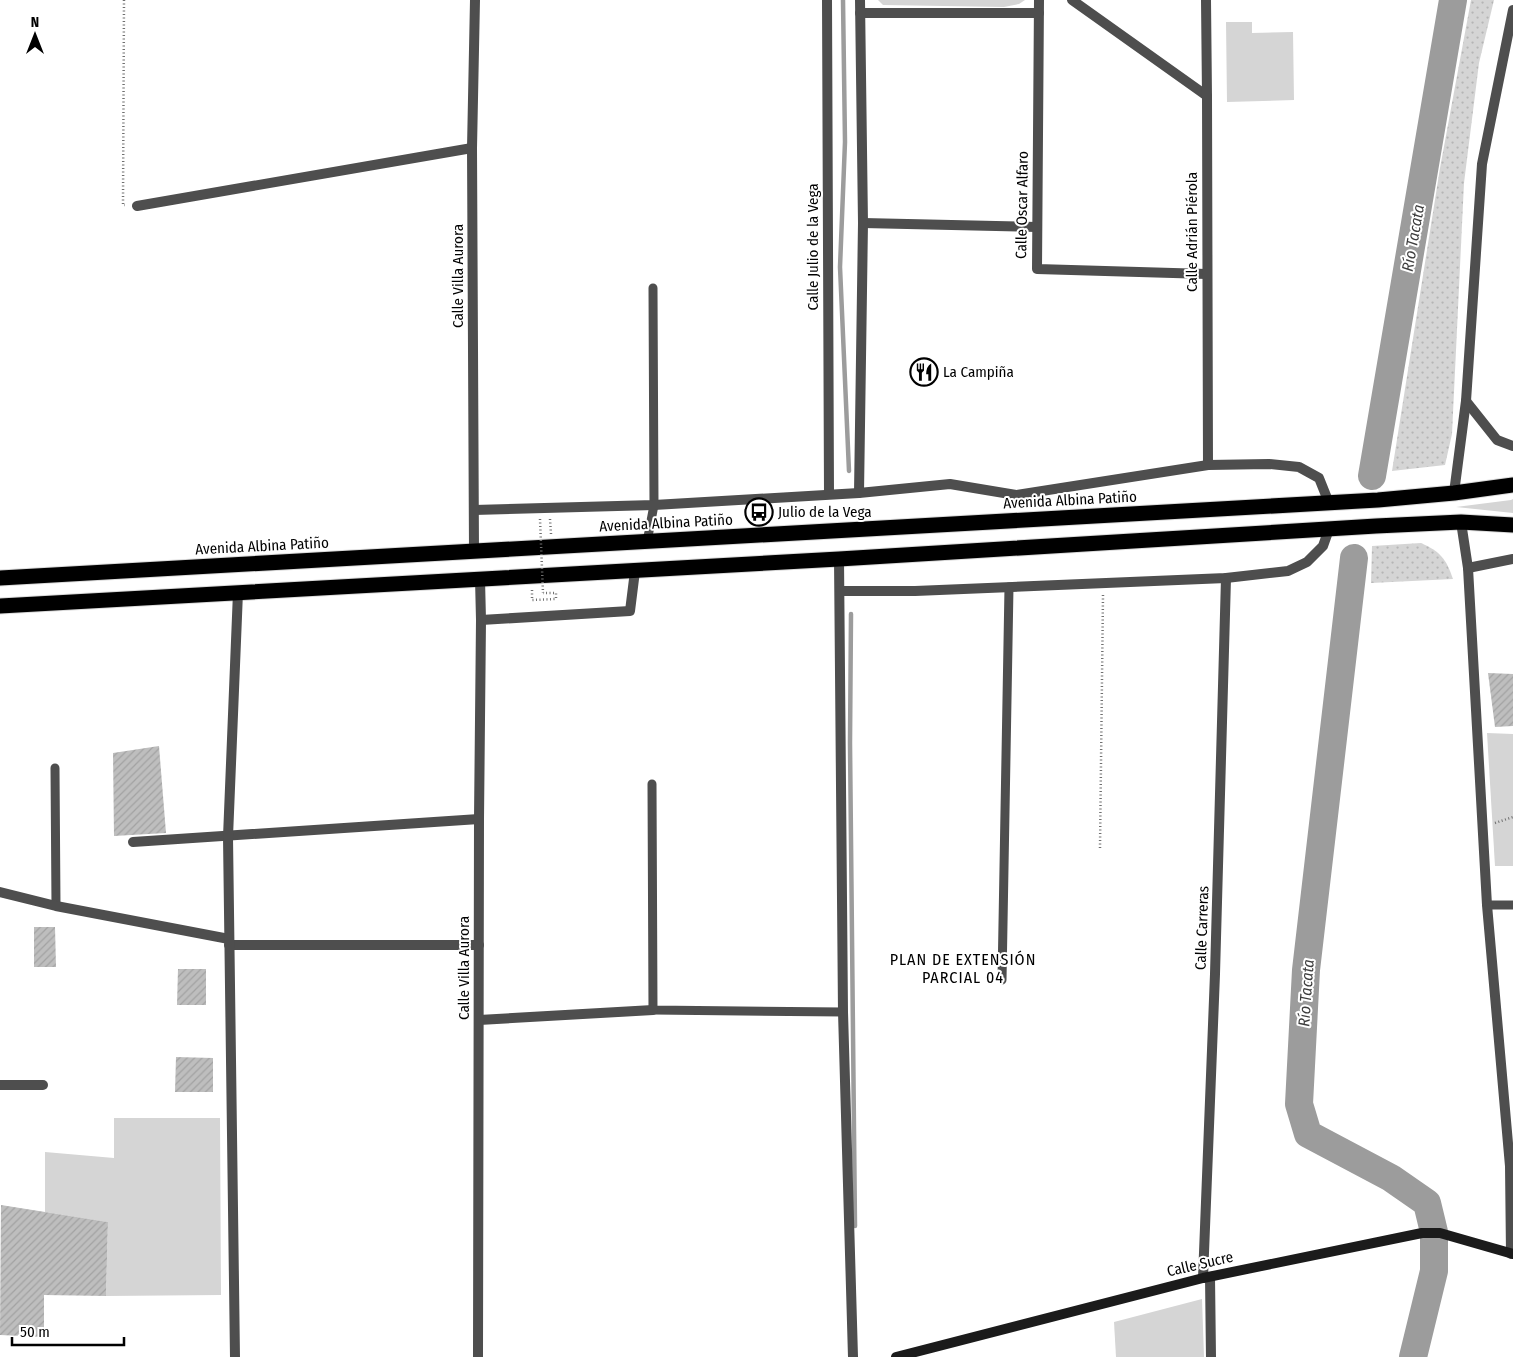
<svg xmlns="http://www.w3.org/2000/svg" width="1513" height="1357" font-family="'Fira Sans Condensed',sans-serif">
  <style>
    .grass { fill: url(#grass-dots) }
    .green { fill: #d5d5d5 }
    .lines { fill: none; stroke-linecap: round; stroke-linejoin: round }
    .stream { stroke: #9c9c9c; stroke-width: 4.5 }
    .river { stroke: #9c9c9c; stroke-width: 28 }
    .building { fill: url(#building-hatch) }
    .highway-casing { stroke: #dbdbdb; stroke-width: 17 }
    .path { stroke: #707070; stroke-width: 2.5; stroke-dasharray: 1 2.5; stroke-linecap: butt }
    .lane { stroke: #4e4e4e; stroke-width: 9 }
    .street { stroke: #4e4e4e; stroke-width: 10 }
    .secondary { stroke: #1b1b1b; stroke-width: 10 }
    .highway { stroke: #000; stroke-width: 15 }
    .path-bridge { stroke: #707070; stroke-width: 2.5; stroke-dasharray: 1 2.5; stroke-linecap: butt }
    .labels { text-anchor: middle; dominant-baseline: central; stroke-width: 4; stroke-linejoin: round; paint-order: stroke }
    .street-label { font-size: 15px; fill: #000; stroke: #fff }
    .poi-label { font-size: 15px; fill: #000; stroke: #fff; text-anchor: start }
    .water-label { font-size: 16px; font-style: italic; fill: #3d3d3d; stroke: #fff }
    .neighbourhood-label { font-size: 16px; letter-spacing: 1px; fill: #000; stroke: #fff }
  </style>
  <defs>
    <pattern id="grass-dots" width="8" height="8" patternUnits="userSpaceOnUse" patternTransform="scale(1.25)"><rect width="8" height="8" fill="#d5d5d5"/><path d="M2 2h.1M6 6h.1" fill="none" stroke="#b5b5b5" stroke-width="1.8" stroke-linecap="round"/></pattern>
    <pattern id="building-hatch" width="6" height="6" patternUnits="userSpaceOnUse" patternTransform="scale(1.25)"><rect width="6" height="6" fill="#bebebe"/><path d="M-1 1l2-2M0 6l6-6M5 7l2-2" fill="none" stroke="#a2a2a2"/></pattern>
  </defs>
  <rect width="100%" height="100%" fill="#fff"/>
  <g class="grass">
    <path d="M1471 0H1494L1479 63 1464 183 1452 434 1445 465 1392 471 1440 168Z"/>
    <path d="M1421 543C1441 552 1446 559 1453 579L1371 583 1372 546Z"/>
  </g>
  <g class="green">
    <path d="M878 0H1025L1019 4 1004 7 883 5Z"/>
    <path d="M1226 22H1252V33L1293 32 1294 100 1227 102Z"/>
    <path d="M1513 499V513L1456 507 1511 500Z"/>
    <path d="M1487 733 1513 734V866H1495Z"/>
    <path d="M114 1118H220L221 1295 106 1296 108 1222 45 1212V1152L114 1158Z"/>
    <path d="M1202 1299 1204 1357H1116L1114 1322Z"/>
  </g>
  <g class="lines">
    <g class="stream">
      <path d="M843 0 845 142 840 267 849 471"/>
      <path d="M851 614 850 743 855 1226"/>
    </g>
    <g class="river">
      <path d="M1372 476 1453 0"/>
      <path d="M1354 558 1306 970 1299 1104 1308 1134 1391 1178 1427 1203 1434 1232V1271L1413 1357"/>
    </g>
  </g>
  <g class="building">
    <path d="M1488 673 1513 674V726L1495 727Z"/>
    <path d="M159 746 166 833 114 836 113 753Z"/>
    <path d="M34 927H55L56 967H34Z"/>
    <path d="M178 969H206V1005H177Z"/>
    <path d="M176 1057 213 1058V1092H175Z"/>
    <path d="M1 1205 108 1222 106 1296 44 1295V1337L0 1335Z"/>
  </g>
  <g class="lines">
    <g class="highway-casing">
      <g id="highway">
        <path d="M0 578 1378 500 1454 493 1513 485"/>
        <path d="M0 606 839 559 1376 526 1461 522 1513 525"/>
      </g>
    </g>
    <g class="path">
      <path d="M124 0 123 205H125"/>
      <path d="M550 519 551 534"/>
      <path d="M532 590V600L556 599V593H543"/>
      <path d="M1495 823 1513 817"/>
      <path d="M1100 848 1103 595"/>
    </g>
    <g class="lane">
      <path d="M647 542 654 505 653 288"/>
      <path d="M55 768 56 906"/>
      <path d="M652 784 653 1010 843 1012"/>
      <path d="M1487 905H1513"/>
      <path d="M1002 980 1009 587"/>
    </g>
    <g class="street">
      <path d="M827 0 829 494"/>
      <path d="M1039 0 1037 269 1207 274"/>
      <path d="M1072 0 1207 96"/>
      <path d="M1206 0 1207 96 1208 465"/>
      <path d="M860 13H1039"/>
      <path d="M137 206 472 148"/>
      <path d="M863 223 1037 227"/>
      <path d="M1466 401 1497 440 1513 446"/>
      <path d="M859 493 863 223 860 0"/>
      <path d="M1454 493 1466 401 1482 164 1513 10"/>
      <path d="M474 510 654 505 859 493 950 484 1016 495 1208 465 1269 464 1299 467 1319 478 1329 503"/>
      <path d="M1461 522 1468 568 1487 905 1510 1166 1511 1254"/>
      <path d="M474 552 472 148 475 0"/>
      <path d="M839 559 843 1012 853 1357"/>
      <path d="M1468 568 1513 559"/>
      <path d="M840 591H915L1226 578 1288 571 1307 562 1323 546 1329 529"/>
      <path d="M481 620 630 611 635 571"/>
      <path d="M133 842 479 819"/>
      <path d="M0 892 56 906 229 939"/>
      <path d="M229 945H479"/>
      <path d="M479 1020 653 1010"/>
      <path d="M0 1085H43"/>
      <path d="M1210 1277 1211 1357"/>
      <path d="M1203 1278 1215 974 1226 578"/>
      <path d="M235 1357 228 837 238 592"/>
      <path d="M478 1357 479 819 481 620 480 579"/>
    </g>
    <path class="secondary" d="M896 1357 1203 1278 1422 1233H1440L1513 1254"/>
    <use href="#highway" class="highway"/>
    <path class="path-bridge" d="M540 519 543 593"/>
  </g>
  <defs>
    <g id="restaurant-ring" transform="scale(1.4375)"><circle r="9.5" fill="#fff" stroke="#000" stroke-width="1.5"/><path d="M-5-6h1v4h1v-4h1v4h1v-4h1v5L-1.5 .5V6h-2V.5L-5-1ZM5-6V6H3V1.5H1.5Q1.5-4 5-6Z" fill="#000"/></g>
    <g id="bus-ring" transform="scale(1.4375)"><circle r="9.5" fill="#fff" stroke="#000" stroke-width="1.5"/><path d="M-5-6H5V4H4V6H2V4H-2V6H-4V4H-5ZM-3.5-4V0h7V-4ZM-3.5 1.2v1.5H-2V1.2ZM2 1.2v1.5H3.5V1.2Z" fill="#000"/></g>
  </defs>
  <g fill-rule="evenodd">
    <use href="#restaurant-ring" x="924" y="372"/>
    <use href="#bus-ring" x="759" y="512"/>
  </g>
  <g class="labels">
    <g class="street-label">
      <text transform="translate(1022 205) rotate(-89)">Calle Oscar Alfaro</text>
      <text transform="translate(1192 232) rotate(-90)">Calle Adrián Piérola</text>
      <text transform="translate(813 247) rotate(-90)">Calle Julio de la Vega</text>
      <text transform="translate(458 276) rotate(-90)">Calle Villa Aurora</text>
      <text transform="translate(1070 500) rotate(-3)">Avenida Albina Patiño</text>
      <text transform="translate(666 523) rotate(-3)">Avenida Albina Patiño</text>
      <text transform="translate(262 546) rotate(-3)">Avenida Albina Patiño</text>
      <text transform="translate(1202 928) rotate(-88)">Calle Carreras</text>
      <text transform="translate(464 968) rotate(-90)">Calle Villa Aurora</text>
      <text transform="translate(1200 1264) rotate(-13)">Calle Sucre</text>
    </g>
    <g class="poi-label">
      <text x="943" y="372">La Campiña</text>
      <text x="778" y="512">Julio de la Vega</text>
    </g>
    <g class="water-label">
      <text transform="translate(1413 238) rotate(-80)">Río Tacata</text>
      <text transform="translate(1306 993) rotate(-86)">Río Tacata</text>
    </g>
    <g class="neighbourhood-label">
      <text x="963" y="959">PLAN DE EXTENSIÓN<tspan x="963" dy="18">PARCIAL 04</tspan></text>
    </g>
  </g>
  <g transform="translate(35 35)" stroke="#ffffff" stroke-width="4" paint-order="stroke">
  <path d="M0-4L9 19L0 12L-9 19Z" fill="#000000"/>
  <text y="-8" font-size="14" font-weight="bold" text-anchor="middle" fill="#000000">N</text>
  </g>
  <path d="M12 1337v8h112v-8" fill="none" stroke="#000000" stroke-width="2.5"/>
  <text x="20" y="1337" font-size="15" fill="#000000" stroke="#ffffff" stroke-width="4" paint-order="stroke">50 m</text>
</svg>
